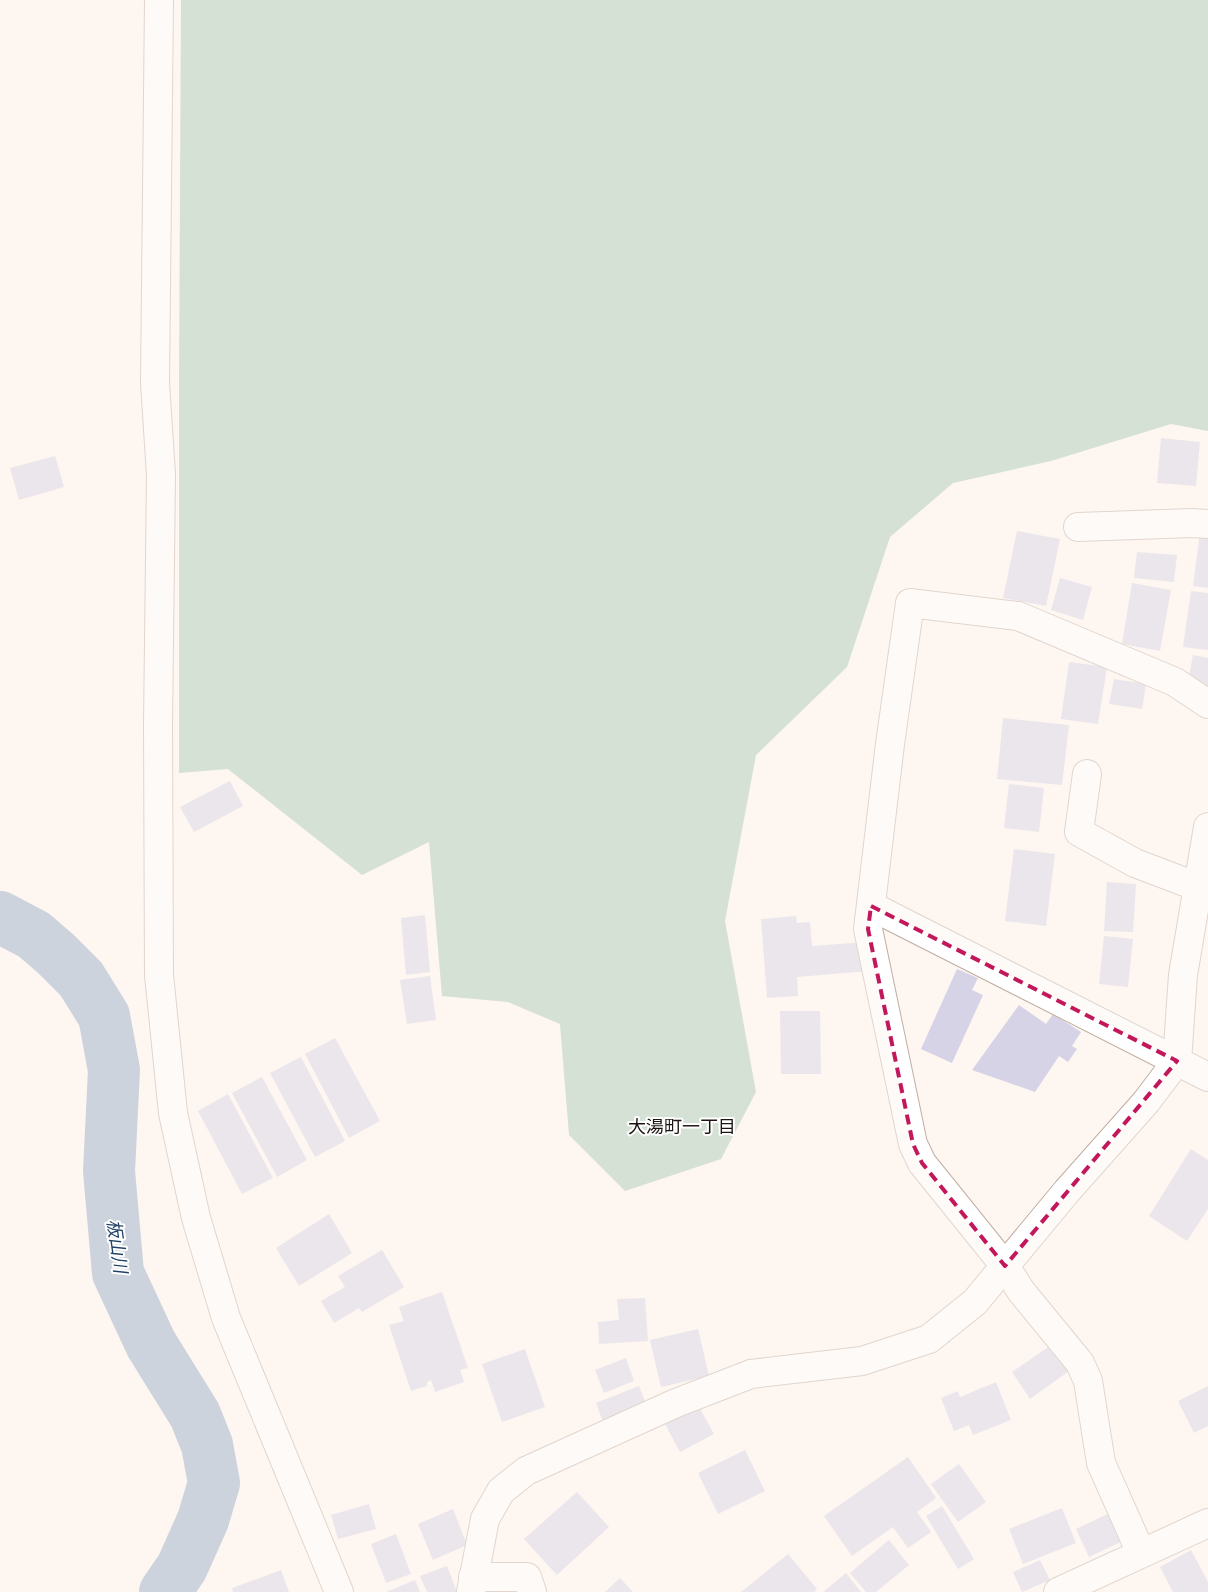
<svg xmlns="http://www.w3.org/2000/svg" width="1208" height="1592" font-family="Ubuntu,'Noto Sans JP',sans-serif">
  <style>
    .forest { fill: #a4c7b4 }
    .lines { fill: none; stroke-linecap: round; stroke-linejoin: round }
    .river { stroke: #93a9c4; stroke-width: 52 }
    .building { fill: #d6d3e6 }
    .street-casing { stroke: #c0aea2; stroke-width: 30 }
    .secondary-casing { stroke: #c0aea2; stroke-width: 30 }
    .street { stroke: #fff; stroke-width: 28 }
    .secondary { stroke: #fff; stroke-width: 28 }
    .marked { fill: none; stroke: #c2185b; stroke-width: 4; stroke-dasharray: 10 6; stroke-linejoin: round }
    .labels { text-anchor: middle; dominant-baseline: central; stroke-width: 4; stroke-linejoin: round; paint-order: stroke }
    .neighbourhood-label { font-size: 18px; fill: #1b1410; stroke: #fff }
    .water-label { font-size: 18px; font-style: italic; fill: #214268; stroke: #fff }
  </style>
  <rect width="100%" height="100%" fill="#fdf6f1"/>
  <path class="forest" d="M181 0H1208V431L1171 424 1051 461 953 483 890 537 847 667 756 755 725 921 756 1092 721 1159 625 1191 569 1135 560 1024 508 1002 442 996 429 842 362 875 228 769 179 773V388Z"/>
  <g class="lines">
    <path class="river" d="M0 917 34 935 56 954 81 979 104 1016 114 1070 109 1171 118 1273 151 1344 195 1415 207 1445 214 1483 203 1520 182 1567 165 1592"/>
  </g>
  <g class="building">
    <path d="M1161 438 1200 442 1196 486 1157 483Z"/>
    <path d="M55 456 64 487 19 500 10 468Z"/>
    <path d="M1017 531 1060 539 1046 606 1003 598Z"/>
    <path d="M1200 532 1208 533V588L1193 586Z"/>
    <path d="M1137 552 1177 555 1174 582 1134 578Z"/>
    <path d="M1060 578 1092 587 1083 620 1051 610Z"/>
    <path d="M1132 583 1171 590 1160 651 1122 644Z"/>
    <path d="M1191 591 1208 593V650L1183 647Z"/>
    <path d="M1193 655 1208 658V692L1188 681Z"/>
    <path d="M1069 662 1107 667 1098 724 1061 719Z"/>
    <path d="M1114 679 1146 684 1142 709 1109 704Z"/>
    <path d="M1003 718 1069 725 1062 785 997 779Z"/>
    <path d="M230 781 243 806 194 832 180 807Z"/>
    <path d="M1009 784 1044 788 1039 832 1004 828Z"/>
    <path d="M1014 849 1055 854 1046 926 1005 921Z"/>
    <path d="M1107 882 1136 884 1133 932 1104 931Z"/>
    <path d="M425 915 430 972 406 975 401 918Z"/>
    <path d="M796 916 797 923 810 922 812 946 865 942 868 971 797 977 798 996 767 998 761 919Z"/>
    <path d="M1104 936 1133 939 1128 987 1099 984Z"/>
    <path d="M957 969 978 978 972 990 983 995 952 1063 921 1049Z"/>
    <path d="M430 976 436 1020 407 1024 400 980Z"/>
    <path d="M1019 1005 1046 1024 1053 1014 1081 1032 1072 1046 1077 1049 1068 1062 1059 1056 1035 1092 972 1070Z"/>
    <path d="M780 1011H820L821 1074H781Z"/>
    <path d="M335 1038 380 1121 349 1138 305 1054Z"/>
    <path d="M301 1057 345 1141 315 1157 270 1073Z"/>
    <path d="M262 1077 307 1160 277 1177 232 1093Z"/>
    <path d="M228 1094 273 1178 242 1194 198 1111Z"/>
    <path d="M1191 1149 1208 1160V1209L1187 1241 1149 1216Z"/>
    <path d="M329 1214 352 1253 299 1286 276 1248Z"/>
    <path d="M382 1250 404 1287 362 1312 359 1308 334 1323 321 1301 345 1287 338 1276Z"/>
    <path d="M442 1292 468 1368 460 1370 464 1382 435 1392 431 1380 427 1382V1386L411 1391 389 1325 404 1321 399 1307Z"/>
    <path d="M645 1298 648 1341 599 1344 598 1322 619 1320 617 1299Z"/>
    <path d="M698 1329 709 1376 661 1387 650 1340Z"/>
    <path d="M1051 1345 1069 1371 1030 1399 1012 1372Z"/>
    <path d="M525 1349 545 1407 502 1422 482 1364Z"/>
    <path d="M626 1358 634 1381 604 1393 595 1370Z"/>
    <path d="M996 1382 1011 1420 973 1435 969 1425 954 1431 941 1398 958 1391 960 1397Z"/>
    <path d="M639 1386 646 1404 603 1422 596 1403Z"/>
    <path d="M1208 1386V1426L1194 1433 1178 1401Z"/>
    <path d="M699 1407 714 1434 680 1452 665 1424Z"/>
    <path d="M745 1450 765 1491 718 1514 698 1473Z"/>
    <path d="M908 1457 936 1498 917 1512 931 1532 908 1548 893 1527 852 1556 824 1516Z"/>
    <path d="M959 1464 986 1502 958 1522 931 1484Z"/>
    <path d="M577 1492 609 1527 557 1575 524 1539Z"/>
    <path d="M369 1504 376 1529 338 1539 331 1515Z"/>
    <path d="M942 1506 974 1559 958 1569 926 1516Z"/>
    <path d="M1062 1508 1076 1543 1023 1564 1009 1529Z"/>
    <path d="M453 1509 467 1545 433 1560 418 1524Z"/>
    <path d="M1114 1511 1127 1539 1089 1557 1076 1529Z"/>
    <path d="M396 1534 411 1574 386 1583 371 1544Z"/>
    <path d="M889 1540 909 1565 876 1592H866L850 1573Z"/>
    <path d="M1191 1550 1208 1582V1592H1173L1160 1567Z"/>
    <path d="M788 1554 817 1589 814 1592H741Z"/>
    <path d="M1040 1560 1050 1580 1022 1592 1013 1572Z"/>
    <path d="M447 1566 457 1592H427L420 1576Z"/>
    <path d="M281 1570 289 1592H233L232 1588Z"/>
    <path d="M846 1573 861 1592H825L824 1591Z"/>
    <path d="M620 1578 633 1592H605Z"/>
    <path d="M415 1580 420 1592H386Z"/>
  </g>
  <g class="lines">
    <g class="street-casing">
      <g id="street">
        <path d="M1078 527 1192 523 1208 524"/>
        <path d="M1087 774 1079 832 1135 863 1198 887"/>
        <path d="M871 906 1208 1077"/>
        <path d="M1141 1553 1101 1463 1088 1381 1080 1363 1021 1291 1005 1266 922 1163 913 1144 868 929 890 744 910 603 1018 616 1175 682 1208 704"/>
        <path d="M473 1577H527L532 1592"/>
        <path d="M471 1592 485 1519 501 1491 526 1471 676 1403 751 1374 862 1361 929 1339 975 1302 1067 1191 1146 1102 1177 1061 1183 975 1208 827"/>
        <path d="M1058 1592 1208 1523"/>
      </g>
    </g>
    <g class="secondary-casing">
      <path id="secondary" d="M159 0 155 383 161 475 158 725 159 975 173 1113 196 1218 226 1318 339 1592"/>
    </g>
    <use href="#street" class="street"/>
    <use href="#secondary" class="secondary"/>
  </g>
  <path d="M0 0H1208V1592H0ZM871 906 1177 1061 1005 1266 922 1163 913 1144 868 929Z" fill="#fdf6f1" fill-opacity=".55" fill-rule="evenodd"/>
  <path class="marked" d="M871 906 1177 1061 1005 1266 922 1163 913 1144 868 929Z"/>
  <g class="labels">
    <g class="neighbourhood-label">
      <text x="682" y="1126">大湯町一丁目</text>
    </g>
    <g class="water-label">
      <text transform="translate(118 1246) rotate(82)">板山川</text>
    </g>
  </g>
</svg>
